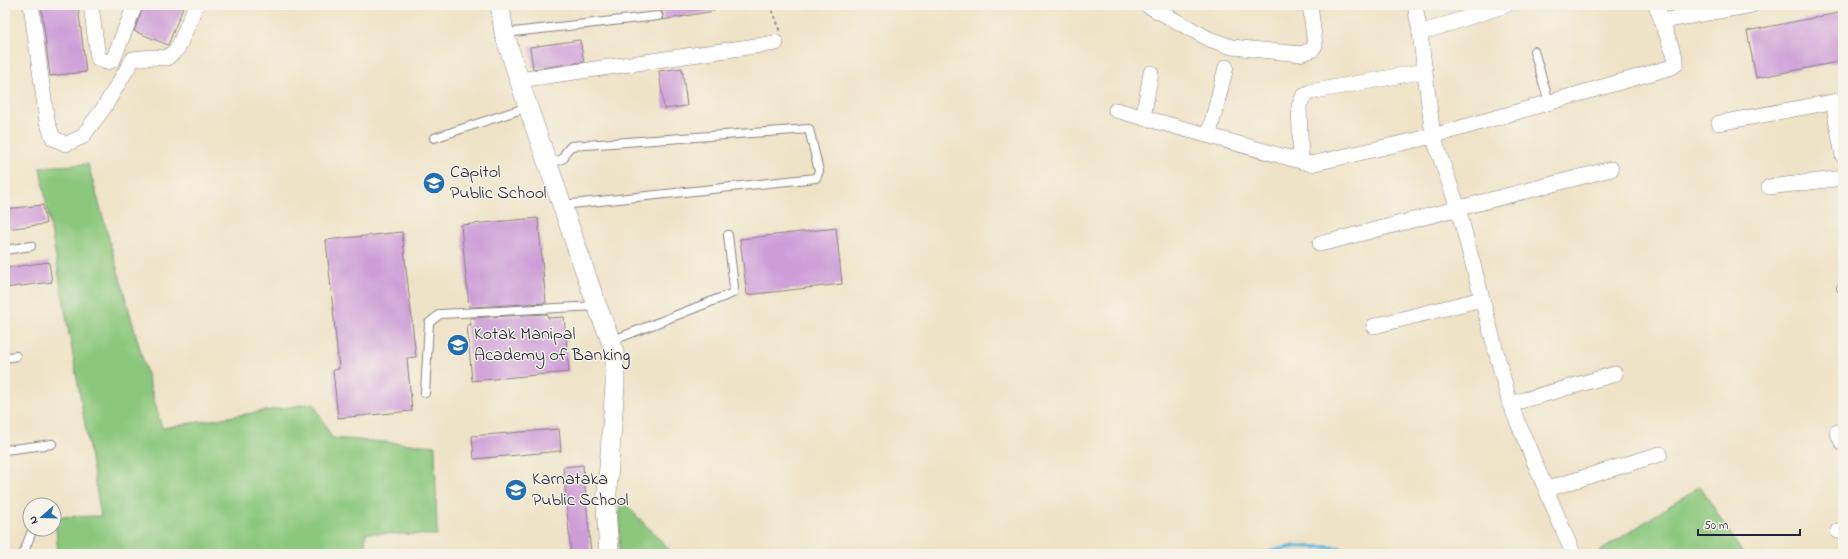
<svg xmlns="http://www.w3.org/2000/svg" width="1848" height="559" font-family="'Indie Flower',sans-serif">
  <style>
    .green { fill: #8bc77d; stroke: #56745c }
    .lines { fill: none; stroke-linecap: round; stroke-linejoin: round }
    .stream { stroke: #61b8de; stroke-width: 4 }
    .building { fill: #cd9dd8 }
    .service-casing { stroke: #888281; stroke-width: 10 }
    .minor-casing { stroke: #888281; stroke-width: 16 }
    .tertiary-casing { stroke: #888281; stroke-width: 20 }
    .path { stroke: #888281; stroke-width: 2.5; stroke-dasharray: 3 3; stroke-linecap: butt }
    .service { stroke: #fff; stroke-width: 8 }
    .minor { stroke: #fff; stroke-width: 15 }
    .tertiary { stroke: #fff; stroke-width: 19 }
    .labels { text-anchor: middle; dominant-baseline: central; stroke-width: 3; stroke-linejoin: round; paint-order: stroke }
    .poi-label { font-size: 18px; fill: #22223b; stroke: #f7f3e8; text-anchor: start }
  </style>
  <rect width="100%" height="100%" fill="#f7f3e8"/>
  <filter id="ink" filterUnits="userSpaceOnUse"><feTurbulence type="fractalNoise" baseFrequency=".025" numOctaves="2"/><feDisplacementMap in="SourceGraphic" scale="8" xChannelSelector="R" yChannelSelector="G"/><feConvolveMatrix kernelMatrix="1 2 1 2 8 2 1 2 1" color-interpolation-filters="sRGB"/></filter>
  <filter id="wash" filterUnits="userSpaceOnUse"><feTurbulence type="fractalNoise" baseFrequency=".012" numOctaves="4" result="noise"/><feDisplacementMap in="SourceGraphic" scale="16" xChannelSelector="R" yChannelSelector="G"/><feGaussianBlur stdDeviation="0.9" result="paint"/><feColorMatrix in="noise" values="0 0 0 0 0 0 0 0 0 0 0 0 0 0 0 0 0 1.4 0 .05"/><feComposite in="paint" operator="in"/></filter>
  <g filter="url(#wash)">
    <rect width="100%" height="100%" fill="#efe3c7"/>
    <g class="green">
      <path d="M88 164 162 428 313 403 332 438 435 446 437 535 366 533 364 554H58L55 517 101 516 40 167Z"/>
      <path d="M1700 486 1743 554H1596Z"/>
      <path d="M620 499 674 554H619Z"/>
    </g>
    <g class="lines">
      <path class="stream" d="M1260 554 1296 546 1340 548 1354 554"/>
    </g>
    <g id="blocks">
      <g class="building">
        <path d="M41 5H78L86 72 50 76Z"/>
        <path d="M144 5H184L168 45 134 31Z"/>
        <path d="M659 5H714V11L662 20 663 15Z"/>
        <path d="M1843 12V61L1756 78 1747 31Z"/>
        <path d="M580 40 584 62 533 69 530 47Z"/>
        <path d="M682 68 687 106 664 109 659 71Z"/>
        <path d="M43 205 46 224 5 229V209Z"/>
        <path d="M538 218 546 303 469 307 461 225Z"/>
        <path d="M836 228 842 284 747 295 740 239Z"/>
        <path d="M402 232 416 357 407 358 412 411 338 418 333 370 339 369 326 240Z"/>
        <path d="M49 262 52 282 5 288V268Z"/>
        <path d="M547 314 548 318 564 317 569 372 472 381 467 325H471L470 318Z"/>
        <path d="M559 429 561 451 474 459 472 436Z"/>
        <path d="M583 465 591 554H571L563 467Z"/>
      </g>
    </g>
  </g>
  <g filter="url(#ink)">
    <use href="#blocks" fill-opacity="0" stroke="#888281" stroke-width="1"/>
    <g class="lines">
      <g class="service-casing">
        <g id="service">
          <path d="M504 33 658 16"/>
          <path d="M1534 51 1549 102"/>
          <path d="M434 138 528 107"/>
          <path d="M548 165 564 158 565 153 571 146 809 129 819 171 816 178 562 205"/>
          <path d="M5 250 31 246"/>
          <path d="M1841 288H1843"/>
          <path d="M611 341 733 293 734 287 728 235"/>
          <path d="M5 358 16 356"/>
          <path d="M425 393 429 323 440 314 597 306"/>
          <path d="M5 450 52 444"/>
          <path d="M23 554 32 531"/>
        </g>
      </g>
      <g class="minor-casing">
        <g id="minor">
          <path d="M31 5 47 121 53 138 66 144 82 137 103 109 133 59 152 57 167 58 178 48 196 5"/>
          <path d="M91 5 98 58 106 62 113 60 135 5"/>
          <path d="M1147 5 1209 39 1232 47 1300 54 1312 50 1315 45 1310 5"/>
          <path d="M1415 5 1420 33 1506 5"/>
          <path d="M1656 5 1662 21 1752 5"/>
          <path d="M1420 33 1433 136 1458 208 1510 404 1615 374"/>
          <path d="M519 80 776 43"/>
          <path d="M1833 102 1843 156"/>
          <path d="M1116 110 1311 164 1433 136 1672 67 1676 64V60L1662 21"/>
          <path d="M1143 118 1151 73"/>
          <path d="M1719 123 1843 100"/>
          <path d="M1209 134 1226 67"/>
          <path d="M1301 161 1299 106 1303 97 1310 92 1425 71"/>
          <path d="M1769 187 1843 178"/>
          <path d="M1320 244 1611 169"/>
          <path d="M1374 326 1482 299"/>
          <path d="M1510 404 1572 551"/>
          <path d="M1837 432 1843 444"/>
          <path d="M1547 489 1660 454"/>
          <path d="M1838 531 1843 530"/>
        </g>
      </g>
      <g class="tertiary-casing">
        <path id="tertiary" d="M500 5 504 33 528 107 597 306 611 341 615 357V385L606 506 609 554"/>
      </g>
      <path class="path" d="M770 5 780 31"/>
      <use href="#service" class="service"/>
      <use href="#minor" class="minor"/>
      <use href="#tertiary" class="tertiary"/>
    </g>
  </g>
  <defs>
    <g id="school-disc" transform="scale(1.15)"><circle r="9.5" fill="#1f6fb2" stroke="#f7f3e8"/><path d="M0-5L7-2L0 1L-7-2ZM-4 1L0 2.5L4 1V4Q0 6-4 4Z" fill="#fff"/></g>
    <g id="university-disc" transform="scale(1.15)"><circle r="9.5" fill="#1f6fb2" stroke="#f7f3e8"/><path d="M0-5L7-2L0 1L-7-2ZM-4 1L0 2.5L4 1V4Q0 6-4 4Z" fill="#fff"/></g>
  </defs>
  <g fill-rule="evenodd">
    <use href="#school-disc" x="434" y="183"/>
    <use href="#university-disc" x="458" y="345"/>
    <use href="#school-disc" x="516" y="490"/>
  </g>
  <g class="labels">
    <g class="poi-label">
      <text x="450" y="173">Capitol<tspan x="450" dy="21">Public School</tspan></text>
      <text x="474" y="335">Kotak Manipal<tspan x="474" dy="21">Academy of Banking</tspan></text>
      <text x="532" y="480">Karnataka<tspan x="532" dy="21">Public School</tspan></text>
    </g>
  </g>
  <rect width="1848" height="559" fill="none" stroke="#f7f3e8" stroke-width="20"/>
  <g transform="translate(42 517) rotate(250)"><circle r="19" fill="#f7f3e8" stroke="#a29fa3"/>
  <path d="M0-3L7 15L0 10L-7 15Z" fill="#1f6fb2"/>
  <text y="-6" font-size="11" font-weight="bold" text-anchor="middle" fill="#22223b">N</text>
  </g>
  <path d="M1698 529v6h102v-6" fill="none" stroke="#22223b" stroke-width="2"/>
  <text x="1704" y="529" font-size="12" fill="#22223b" stroke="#f7f3e8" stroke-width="3" paint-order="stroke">50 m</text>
</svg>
